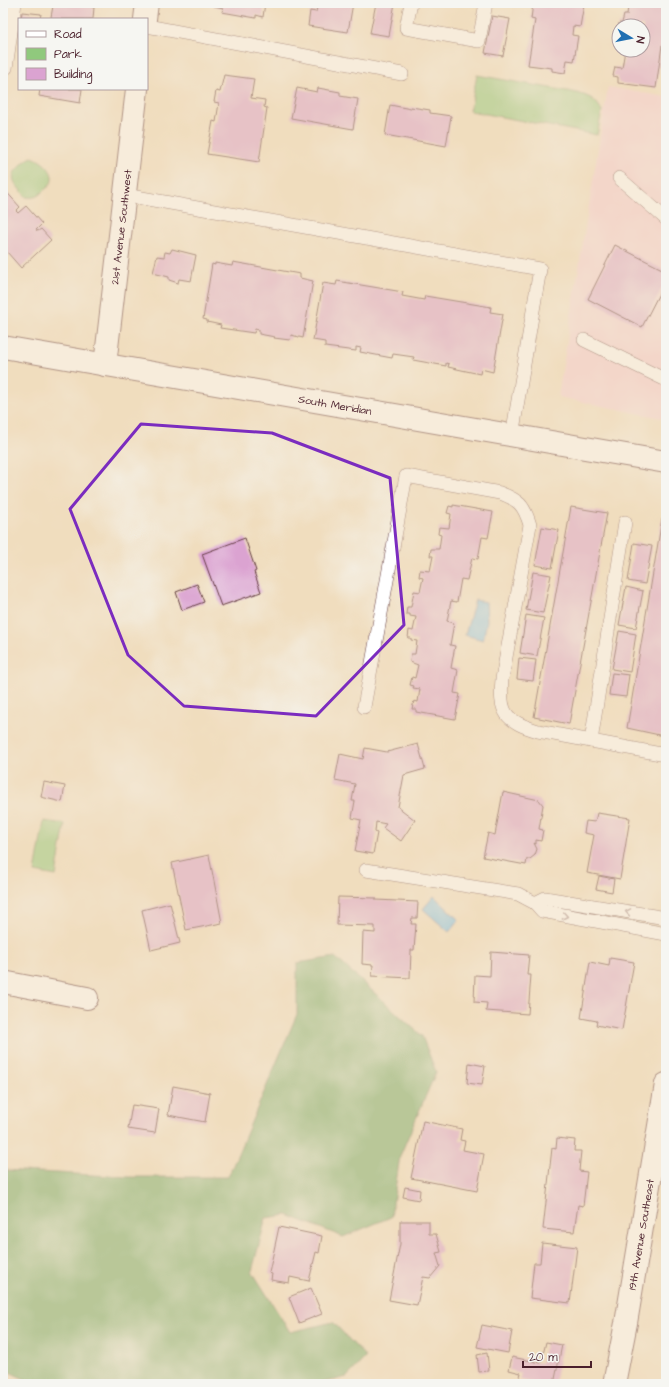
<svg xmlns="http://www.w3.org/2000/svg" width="669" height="1387" font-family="'Architects Daughter',sans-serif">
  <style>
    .built { fill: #f6cfd8 }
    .green { fill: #90c97d; stroke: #6d7454 }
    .forest { fill: #74ad6c; stroke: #5f664c }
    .water { fill: #73c0ed; stroke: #5e708c }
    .building { fill: #dba3d1 }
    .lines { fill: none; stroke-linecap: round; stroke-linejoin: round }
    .lane-casing { stroke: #633c41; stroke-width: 14 }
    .street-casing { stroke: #633c41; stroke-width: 24 }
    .primary-casing { stroke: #633c41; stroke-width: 24 }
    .lane { stroke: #fff; stroke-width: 13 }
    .street { stroke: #fff; stroke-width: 22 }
    .primary { stroke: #fff; stroke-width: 22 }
    .oneway { stroke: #ae9aa0 }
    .marked { fill: none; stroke: #7b2cbf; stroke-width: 3; stroke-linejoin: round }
    .labels { text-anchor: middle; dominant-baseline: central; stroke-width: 3.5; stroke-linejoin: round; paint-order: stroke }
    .street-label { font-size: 11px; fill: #4a1f2b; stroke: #f6f6f2 }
  </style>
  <rect width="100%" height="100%" fill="#f6f6f2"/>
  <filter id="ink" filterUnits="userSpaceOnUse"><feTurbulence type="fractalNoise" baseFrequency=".025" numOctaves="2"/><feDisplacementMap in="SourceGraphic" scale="8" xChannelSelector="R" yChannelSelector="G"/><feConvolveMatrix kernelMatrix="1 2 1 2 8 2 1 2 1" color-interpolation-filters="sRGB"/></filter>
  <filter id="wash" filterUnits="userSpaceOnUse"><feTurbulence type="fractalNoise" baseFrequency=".012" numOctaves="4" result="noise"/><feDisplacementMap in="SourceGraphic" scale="16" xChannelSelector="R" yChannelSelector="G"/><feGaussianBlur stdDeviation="0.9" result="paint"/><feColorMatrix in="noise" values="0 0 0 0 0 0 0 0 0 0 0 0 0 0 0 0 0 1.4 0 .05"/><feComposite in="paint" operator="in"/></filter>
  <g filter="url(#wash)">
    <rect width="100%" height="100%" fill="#f0ddbe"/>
    <path class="built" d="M608 87 666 97V419L558 397Z"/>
    <g class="green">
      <path d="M477 75 573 92C587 96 595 97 602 111L597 135 470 111Z"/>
      <path d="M32 157C42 160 58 173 50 185 49 187 45 189 43 191 38 197 34 198 26 197 18 186 6 179 19 167 23 163 27 159 32 157Z"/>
      <path d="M44 821 65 824 56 876 35 872Z"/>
    </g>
    <path class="forest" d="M335 957 422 1036 436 1072 400 1156 391 1217 343 1237 287 1215 266 1218 252 1271 290 1332 333 1322 366 1357 347 1377 317 1384H35L3 1369V1170L130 1177H228L297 1014V963Z"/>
    <g class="water">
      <path d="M475 600 486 602 487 621 483 640 465 635Z"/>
      <path d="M434 896 459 920 449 932 423 909Z"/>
    </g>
    <g id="blocks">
      <g class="building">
        <path d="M55 3H99V6L91 5V7H94L93 19H53V18L51 17 53 6H55Z"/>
        <path d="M215 3H265L263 17 256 15V18L222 12 223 8 214 6Z"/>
        <path d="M318 3H353L348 32 308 26 310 11 316 12Z"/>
        <path d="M376 3H395L389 36 370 33Z"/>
        <path d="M533 3 584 4 580 27 573 26 572 35 578 36 574 61 567 60 565 73 552 71V68L528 65 535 20 531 19Z"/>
        <path d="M624 3H666V46L662 45 656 88 618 83V77L613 76 615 67 622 68 625 50H643V26H619V38H616L619 23H622L624 15H627L628 6 624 5Z"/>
        <path d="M22 12 41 14 40 19H21Z"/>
        <path d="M492 16 510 19 503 56 485 53Z"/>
        <path d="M224 75 254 79 251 98 265 100 264 107 267 108 259 162 207 154 213 121 216 122 219 103 214 102 216 91 220 92Z"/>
        <path d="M297 88 317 92 318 88 340 92V96L358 99 353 129 291 118Z"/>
        <path d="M40 89H82L80 103 39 96Z"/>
        <path d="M390 105 411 109V107L430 110V113L451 116 446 146 385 135Z"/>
        <path d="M3 188 20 207 16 211 18 213 26 206 42 224 36 230 38 231 41 229 51 240 21 268 7 252 3 255Z"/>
        <path d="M615 245 666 271V280L642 327 588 299Z"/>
        <path d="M172 249 196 255 191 281 179 279 178 283 169 280V277L153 273 157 256 164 257 165 252 170 253Z"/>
        <path d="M233 262 300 274V278L313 281 303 338 291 335 290 340 274 338 275 337 259 334V330L255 329 254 333 220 328 221 325 207 322V320L203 319 212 264 215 265V263L232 266Z"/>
        <path d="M337 281 403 292 402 296 424 300 425 296 491 307 490 312 503 314 493 372 481 369 480 374 448 367 449 364 446 363V366L413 360 414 357 393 354 392 358 360 352 361 348 356 347V351L325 347V342L313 340 323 283 336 285Z"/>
        <path d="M453 505 493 512 488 538 482 537 478 559 472 558 467 580 461 579 457 602 451 601 447 621 454 623 450 645 455 646 451 668 458 670 454 693 460 694 455 719 416 712V709H412L414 701 418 702 420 689 413 688 414 686 410 685 412 677 415 678 418 665 410 662 411 654H415L417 641 411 640V638H408L409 630 413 631 416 617 410 616V614H406L407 607H411L414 591 420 592 423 578 419 577 420 570 430 571 433 556H430L431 549H439L441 535 438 534 439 527 449 528 451 514 447 513 449 506 453 507Z"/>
        <path d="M571 507 607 513 569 724 534 717Z"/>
        <path d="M662 519 666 520V723L664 736 627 728Z"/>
        <path d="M542 527 559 530 552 568 535 565Z"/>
        <path d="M245 538 256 571 254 572 261 592 221 606 202 554Z"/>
        <path d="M634 543 652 546 645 584 628 581Z"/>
        <path d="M533 572 551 575 543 613 526 610Z"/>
        <path d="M197 584 204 602 182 610 176 592Z"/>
        <path d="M626 587 643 591 636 628 619 625Z"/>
        <path d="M526 615 544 618 537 656 520 653Z"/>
        <path d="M619 631 636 634 630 672 612 669Z"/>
        <path d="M519 658 536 660 533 681 517 679Z"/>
        <path d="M612 673 629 675 626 697 609 695Z"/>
        <path d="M418 744 425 769 404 775 398 807 415 820 401 841 383 828 386 824 376 822 375 832 377 833 373 854 355 851 361 820 352 818 355 801H352L355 784 335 780 340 754 363 759 365 748 387 752Z"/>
        <path d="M44 782 65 786 62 802 41 797Z"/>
        <path d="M503 792 539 800 543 805 539 829 543 830 541 841 536 840V844L534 843 537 849 535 855 530 859H527L526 865 483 857 488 833 495 835Z"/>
        <path d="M597 813 630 818 620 879 587 873 594 835 584 833 586 821 595 822Z"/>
        <path d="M209 855 222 923 186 930 172 863Z"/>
        <path d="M599 876 614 879 612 892 596 889Z"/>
        <path d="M338 897 376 898V900L418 902 417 918H412L411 924H416L414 950H411L410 978 372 976 373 965 362 964 363 932 375 933V926L337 925Z"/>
        <path d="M170 903 180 943 151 950 142 910Z"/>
        <path d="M491 952 529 955 527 975H531L528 1014 486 1011 487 1003 474 1002 475 975 490 976Z"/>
        <path d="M610 958 634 962 622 1030 596 1025 597 1021 581 1018 590 962 609 966Z"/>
        <path d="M469 1063 485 1066 482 1085 467 1083Z"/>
        <path d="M173 1086 210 1093 205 1122 168 1115Z"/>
        <path d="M132 1105 159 1109 155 1133 128 1129Z"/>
        <path d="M423 1121 462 1129 460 1140 465 1141 463 1150 484 1154 477 1191 411 1178Z"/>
        <path d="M557 1138 575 1140 574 1151H581L579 1171 587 1172 583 1206 578 1205 574 1232 543 1229 552 1148 556 1149Z"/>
        <path d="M405 1187 420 1190 419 1200 403 1197Z"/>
        <path d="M400 1221H429V1234H436L441 1252 436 1253 440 1266 430 1278 423 1277 417 1305 389 1300 400 1244Z"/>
        <path d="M279 1227 322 1236 319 1253 316 1252 309 1281 290 1277 289 1283 271 1280 272 1274 269 1273Z"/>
        <path d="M542 1243 577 1247 570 1303 530 1298 534 1263H540Z"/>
        <path d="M311 1288 322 1314 299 1323 289 1297Z"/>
        <path d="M482 1325 512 1331 508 1353 477 1347Z"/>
        <path d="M546 1342 562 1345 554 1384H538L519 1380 521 1373 509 1370 512 1357 541 1363Z"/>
        <path d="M487 1353 489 1371 479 1372 477 1355Z"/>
      </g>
    </g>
  </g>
  <g filter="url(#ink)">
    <use href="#blocks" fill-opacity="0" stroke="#633c41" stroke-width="1"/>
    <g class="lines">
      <g class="lane-casing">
        <g id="lane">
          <path d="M411 3 406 28 479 41 486 3"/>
          <path d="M147 26 402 74"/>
          <path d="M6 68 15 3"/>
          <path d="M619 178 666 219"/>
          <path d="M125 195 540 269 512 436"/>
          <path d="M584 340 666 380"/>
          <path d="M364 707 406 476 500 493C519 500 524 505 530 525L502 679C499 713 505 721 538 731L666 755"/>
          <path d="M591 741 625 522"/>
          <path d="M366 870 518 894 535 903"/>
          <path d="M666 918 545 898 535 903 542 911 666 934"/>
        </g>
      </g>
      <g class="street-casing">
        <g id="street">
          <path d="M145 19 147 3"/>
          <path id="s1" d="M105 365 137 89"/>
          <path d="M3 982 87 998"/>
          <path id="s2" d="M614 1384 626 1323 666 1084"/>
        </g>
      </g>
      <g class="primary-casing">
        <g id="primary">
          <path id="s3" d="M3 347 666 462"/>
        </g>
      </g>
      <use href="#lane" class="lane"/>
      <use href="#street" class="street"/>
      <use href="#primary" class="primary"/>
    </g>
    <defs><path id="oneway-chevron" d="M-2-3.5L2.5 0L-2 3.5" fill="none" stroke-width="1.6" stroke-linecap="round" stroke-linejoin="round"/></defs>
    <g class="oneway">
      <use href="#oneway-chevron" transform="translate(628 912) rotate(-170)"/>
      <use href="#oneway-chevron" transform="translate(565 916) rotate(11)"/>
    </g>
  </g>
  <path d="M0 0H669V1387H0ZM141 424 272 433 390 478 404 625 316 716 184 706 128 655 70 509Z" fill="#f0ddbe" fill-opacity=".55" fill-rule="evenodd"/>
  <path class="marked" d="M141 424 272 433 390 478 404 625 316 716 184 706 128 655 70 509Z"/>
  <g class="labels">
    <g class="street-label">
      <text stroke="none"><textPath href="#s1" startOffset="139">21st Avenue Southwest</textPath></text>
      <text stroke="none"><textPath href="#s3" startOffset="337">South Meridian</textPath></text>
      <text stroke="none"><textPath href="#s2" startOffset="152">19th Avenue Southeast</textPath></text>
    </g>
  </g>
  <rect width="669" height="1387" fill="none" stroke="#f6f6f2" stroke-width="16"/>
  <rect x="18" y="18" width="130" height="72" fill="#f6f6f2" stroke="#b1a0a2"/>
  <rect x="26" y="31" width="20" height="6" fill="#ffffff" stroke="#b1a0a2"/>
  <text x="54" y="38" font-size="12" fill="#4a1f2b">Road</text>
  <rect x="26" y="48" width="20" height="12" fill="#90c97d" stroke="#b1a0a2"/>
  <text x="54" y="58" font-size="12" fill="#4a1f2b">Park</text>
  <rect x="26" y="68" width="20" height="12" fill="#dba3d1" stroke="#b1a0a2"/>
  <text x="54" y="78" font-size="12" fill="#4a1f2b">Building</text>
  <g transform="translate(631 38) rotate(100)"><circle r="19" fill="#f6f6f2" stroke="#b1a0a2"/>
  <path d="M0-3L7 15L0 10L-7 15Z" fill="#1f6fb2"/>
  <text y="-6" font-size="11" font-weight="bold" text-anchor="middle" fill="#4a1f2b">N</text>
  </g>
  <path d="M523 1361v6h68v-6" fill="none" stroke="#4a1f2b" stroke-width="2"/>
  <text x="529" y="1361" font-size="12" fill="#4a1f2b" stroke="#f6f6f2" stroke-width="3" paint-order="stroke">20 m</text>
</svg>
